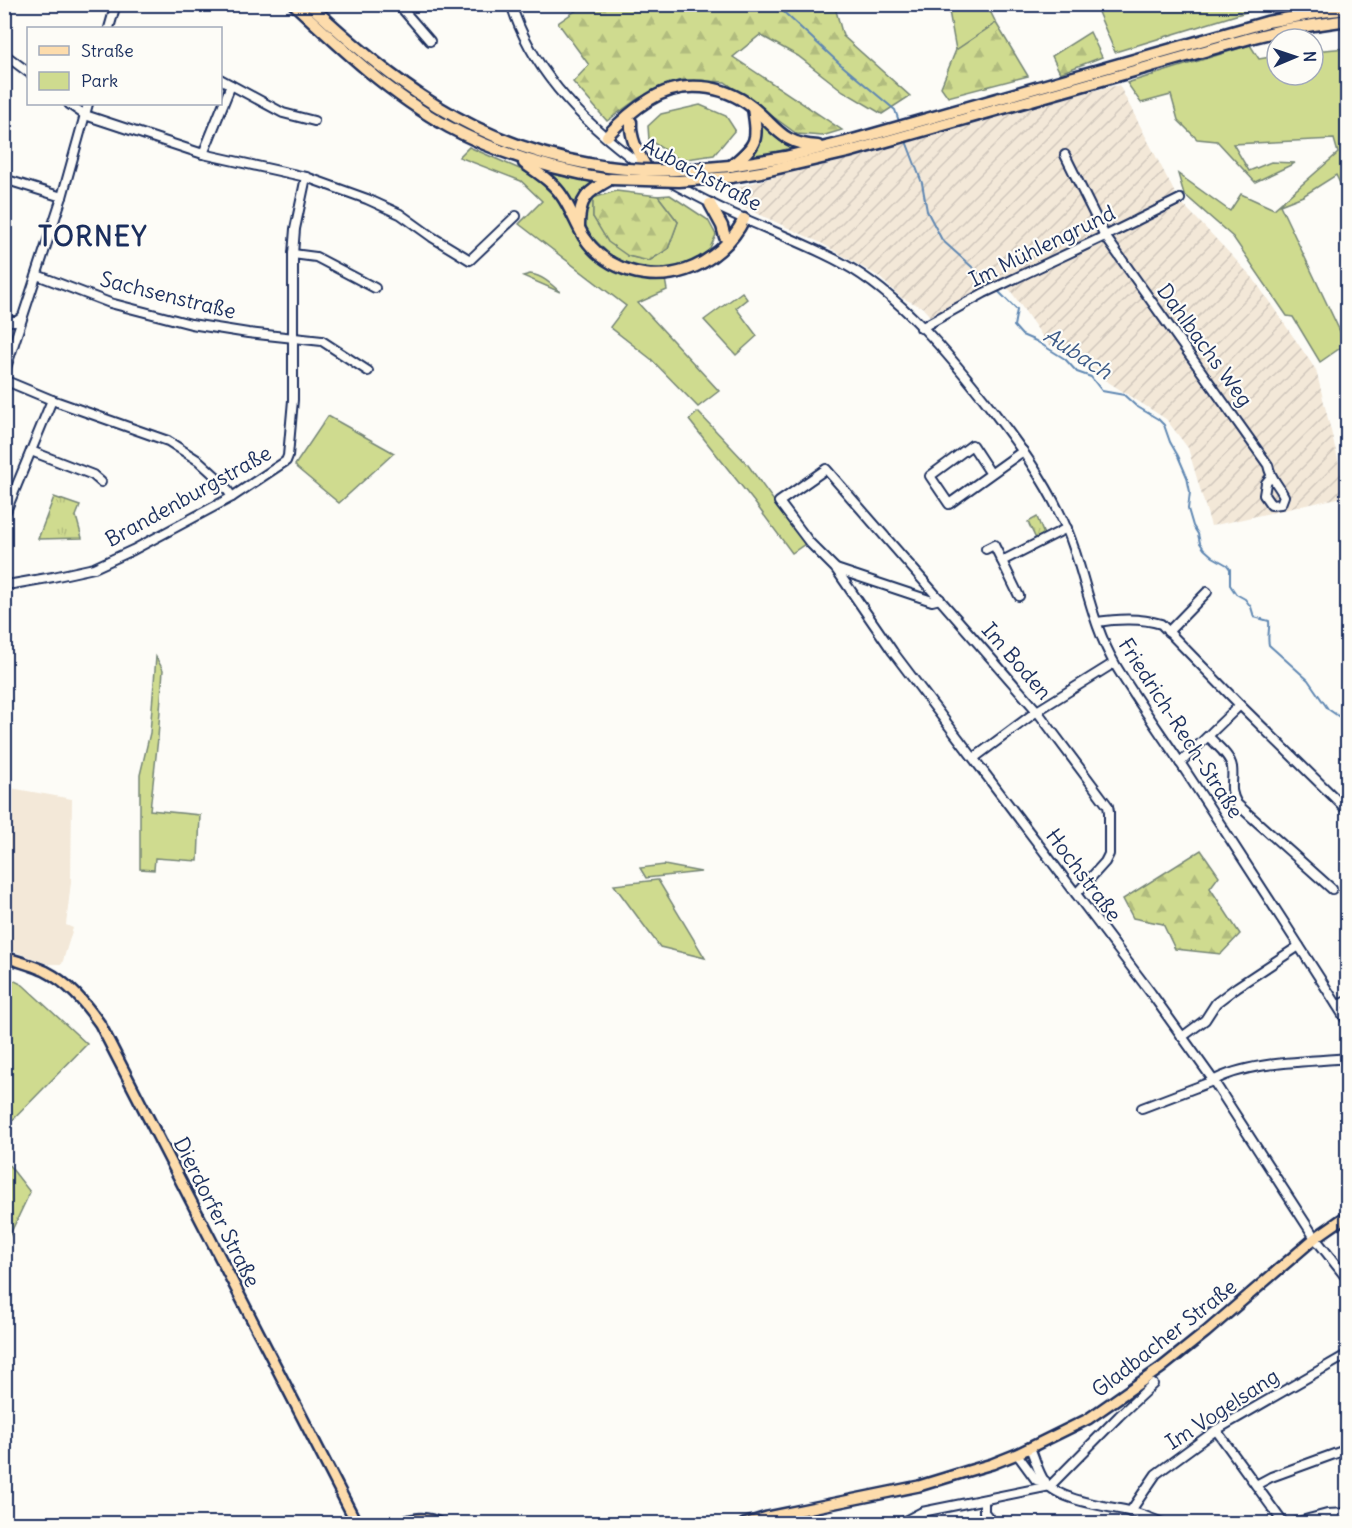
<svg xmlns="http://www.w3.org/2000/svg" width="1352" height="1528" font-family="Delius,sans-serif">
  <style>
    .built { fill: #f3e8d8 }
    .industrial { fill: url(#industrial-furrows) }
    .green { fill: #cfdb8f; stroke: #758576; stroke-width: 1.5 }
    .forest { fill: url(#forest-firs); stroke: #758576; stroke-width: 1.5 }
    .park { fill: url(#park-tufts); stroke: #758576; stroke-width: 1.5 }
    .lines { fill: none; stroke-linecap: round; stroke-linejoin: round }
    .stream { stroke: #5f87b2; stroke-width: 2 }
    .minor-casing { stroke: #1b2f5e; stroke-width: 12 }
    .major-casing { stroke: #1b2f5e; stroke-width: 14 }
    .highway-casing { stroke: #1b2f5e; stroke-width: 15 }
    .minor { stroke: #fdfcf7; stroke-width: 8 }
    .major { stroke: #fddcac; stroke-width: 9 }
    .highway { stroke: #fddcac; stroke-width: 10 }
    .highway-bridge-casing { stroke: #1b2f5e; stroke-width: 15; stroke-linecap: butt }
    .highway-bridge { stroke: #fddcac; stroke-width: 10 }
    .labels { text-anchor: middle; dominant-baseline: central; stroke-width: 4.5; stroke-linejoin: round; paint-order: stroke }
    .street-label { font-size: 21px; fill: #1b2f5e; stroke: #fdfcf7 }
    .water-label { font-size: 22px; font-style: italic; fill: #3d5b88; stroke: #fdfcf7 }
    .district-label { font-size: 27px; font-weight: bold; letter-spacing: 1.5px; fill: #1b2f5e; stroke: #fdfcf7 }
  </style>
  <defs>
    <pattern id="industrial-furrows" width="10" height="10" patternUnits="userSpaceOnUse" patternTransform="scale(1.5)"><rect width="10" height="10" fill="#f3e8d8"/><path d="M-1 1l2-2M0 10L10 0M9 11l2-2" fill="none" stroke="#d0c7bc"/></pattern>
    <pattern id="forest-firs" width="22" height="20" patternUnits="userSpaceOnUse" patternTransform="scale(1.5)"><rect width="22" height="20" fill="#cfdb8f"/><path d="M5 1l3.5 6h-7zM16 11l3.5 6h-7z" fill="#b1bc7e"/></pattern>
    <pattern id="park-tufts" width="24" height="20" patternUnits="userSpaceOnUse" patternTransform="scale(1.5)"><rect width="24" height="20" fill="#cfdb8f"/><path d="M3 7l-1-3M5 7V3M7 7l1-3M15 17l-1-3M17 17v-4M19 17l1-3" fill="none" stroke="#b1bc7e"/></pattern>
  </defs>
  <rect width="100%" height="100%" fill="#fdfcf7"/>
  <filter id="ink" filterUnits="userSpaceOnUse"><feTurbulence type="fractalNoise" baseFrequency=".0167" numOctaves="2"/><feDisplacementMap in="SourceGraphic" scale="12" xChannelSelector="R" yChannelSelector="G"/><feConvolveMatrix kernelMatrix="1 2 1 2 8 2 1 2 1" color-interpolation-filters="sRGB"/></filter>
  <g filter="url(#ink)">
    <path class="built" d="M5 787 72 799 71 882 66 925 73 928 62 964H48L5 948Z"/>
    <path class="industrial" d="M1119 85 1178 199 1253 278 1316 370 1347 496 1211 526 1188 448 1166 419 1047 343 1010 290 1002 285 934 321 922 307 902 298 878 276 821 243 739 205 727 190 1047 101Z"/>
    <g class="green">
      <path d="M941 5H987L996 23 956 50 949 11Z"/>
      <path d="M1095 5H1281L1259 8 1115 52Z"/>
      <path d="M1250 45 1259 59 1277 56V75H1313V51L1347 48V198L1336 175 1303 196 1280 205 1346 344 1320 362 1293 317 1287 316 1233 237 1184 194 1178 174 1230 211 1241 194 1274 209 1338 153 1334 139 1233 144 1249 171 1271 162 1295 163 1255 182 1217 141 1197 139 1178 120 1171 95 1141 103 1127 83Z"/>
      <path d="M700 105 726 116 735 130 714 155 680 160 649 140 648 126 661 114Z"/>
      <path d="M757 115 796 147 748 158C763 140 762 137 757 115Z"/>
      <path d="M469 147 522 170 540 180 559 200 574 229 619 272 633 277 649 279H665L667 290 638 303 719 391 698 407 651 359 610 327 626 306 519 224 542 201 521 181 459 157Z"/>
      <path d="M546 173 596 183 576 213Z"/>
      <path d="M670 195 708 220 716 235 709 250 690 263 670 269H636L614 259 592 237 583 222V208L593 198V217L628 256 649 261 668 249 678 222 658 196Z"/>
      <path d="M530 274C543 276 550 283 560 292L523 276Z"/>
      <path d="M742 292 747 299 736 308 757 336 736 355 704 320Z"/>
      <path d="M698 412 748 465 805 544 792 553 755 503 689 420Z"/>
      <path d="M328 416 394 453 339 503 297 468 295 465Z"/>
      <path d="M156 657 163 670 158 738 150 810 200 815 198 861 155 858 154 870 140 869V775L150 733Z"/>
      <path d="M664 865 701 872 646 878 640 868Z"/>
      <path d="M657 880H658L705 958 660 947 614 885Z"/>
      <path d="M5 976 23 985 87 1044 5 1128Z"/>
      <path d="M5 1160 30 1192 5 1245Z"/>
    </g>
    <g class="forest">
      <path d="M584 5H830L835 7 843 36 910 96 882 114 843 91 798 56 760 35 733 57 842 130 822 136 797 134 725 82 680 80 639 98 607 121 573 82 589 65 558 23Z"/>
      <path d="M996 23 1028 76 948 97 941 87 956 50Z"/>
      <path d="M1090 32 1102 57 1060 73 1052 56Z"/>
      <path d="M616 191 658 196 678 222 668 249 649 261 628 256 608 242 593 217V198Z"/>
      <path d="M1201 850 1219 876 1210 888 1240 934 1221 954 1175 949 1163 924 1133 918 1123 899Z"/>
    </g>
    <g class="park">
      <path d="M54 497 80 506 76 516 82 538 38 539Z"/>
      <path d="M1037 517 1044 535 1036 539 1028 522Z"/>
    </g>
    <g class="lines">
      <g class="stream">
        <path d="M775 4 839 63 895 110 900 124"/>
        <path d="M906 141 922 183 927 211 942 240 992 285"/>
        <path d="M996 289 1017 310 1014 326 1022 335 1036 341 1065 359 1077 372 1091 377 1102 391 1124 395 1136 406 1158 419 1164 425 1170 442 1178 456 1187 477 1190 492 1188 509 1193 526 1198 534 1200 543 1204 549 1213 557 1227 565 1230 569V585L1236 594 1245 599 1251 607 1254 617 1269 621C1270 629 1267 637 1269 645L1308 680 1328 709 1341 718 1348 727"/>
      </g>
      <g class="minor-casing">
        <g id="minor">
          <path d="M398 4 430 41"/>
          <path d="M511 4C532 72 588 127 644 167"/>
          <path d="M109 28 116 4"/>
          <path d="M4 54 28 72"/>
          <path d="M220 79 283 113 314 121"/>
          <path d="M69 104 85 115 203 154 306 177 367 199 400 214 432 237 470 260 516 216"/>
          <path d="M203 154 231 85"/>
          <path d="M1065 155 1105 236 1268 465C1271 480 1277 482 1284 496L1281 504 1271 505 1264 495 1266 483 1270 478"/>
          <path d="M4 179 62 197"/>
          <path d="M670 182C693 194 716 207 740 217 774 232 809 245 842 263 901 295 952 358 993 411 1018 444 1042 476 1060 514 1084 562 1088 619 1116 666 1136 699 1159 731 1181 764 1216 817 1250 870 1285 924 1306 957 1327 989 1348 1023"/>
          <path d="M293 254 316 257 375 288"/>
          <path d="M37 275 110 303 191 324 248 333 322 341 368 371"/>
          <path d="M4 321H17L22 317"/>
          <path d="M921 328 984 293 1105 236 1180 199"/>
          <path d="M4 374 62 197 88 104"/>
          <path d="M4 380 52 400 168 441 199 461 222 482 232 497"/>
          <path d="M31 451 93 475 101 482"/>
          <path d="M991 474 972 445 930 476 949 504 1023 451"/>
          <path d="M4 516 52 400"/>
          <path d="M986 549 994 545 1002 561"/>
          <path d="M836 569 932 601 940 599"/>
          <path d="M4 584H13L53 577 94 568 133 550 232 497 286 461 288 456 293 400V254L295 229 306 177"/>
          <path d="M1019 596 1002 561 1067 528"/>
          <path d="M1097 622C1116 619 1142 618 1161 624L1240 705 1348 811"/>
          <path d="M1168 632 1207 592"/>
          <path d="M1209 737C1216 745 1230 755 1232 767 1234 783 1228 788 1237 804L1332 889"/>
          <path d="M974 758 1037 711 1114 663"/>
          <path d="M1180 763 1240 705"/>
          <path d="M1076 894 1105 862 1109 854V812L1108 806 1037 711 826 469 779 502 810 543 836 569 893 652 1151 993 1211 1077 1315 1238 1348 1280"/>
          <path d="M1337 1005 1348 1001"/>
          <path d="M1182 1037 1205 1020 1216 1003 1237 987 1299 946"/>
          <path d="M1142 1108 1213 1081C1248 1061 1307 1062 1348 1058"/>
          <path d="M1216 1430 1284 1524"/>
          <path d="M1030 1448C1035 1458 1038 1473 1045 1482 1059 1501 1107 1506 1129 1511 1141 1514 1153 1519 1165 1524"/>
          <path d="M1017 1454 1036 1480 1045 1481"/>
          <path d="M1256 1485 1271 1477 1348 1449"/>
          <path d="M984 1500V1512L994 1524"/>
          <path d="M1130 1512 1156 1474 1216 1430 1348 1354"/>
          <path d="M899 1524 922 1512 1050 1486 1119 1416 1153 1384"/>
          <path d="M1290 1524 1327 1514 1348 1513"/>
        </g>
      </g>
      <g class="major-casing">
        <g id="major">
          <path d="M4 957C18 961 32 965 45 971 69 983 85 1003 100 1024L357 1524"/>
          <path d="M399 1524C415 1518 426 1516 441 1524"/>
          <path d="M744 1524 767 1517 919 1486 968 1471 992 1464 1017 1454 1088 1419 1161 1368 1206 1332 1315 1238 1348 1215"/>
        </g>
      </g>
      <g class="highway-casing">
        <g id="highway">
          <path d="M294 4C342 49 391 95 449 127 499 154 554 170 611 179"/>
          <path d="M309 4C395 84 471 143 589 164"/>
          <path d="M631 122C630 140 639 154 647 169"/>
          <path d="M607 136C619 123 633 110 649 100 681 79 723 84 752 107 777 127 781 144 818 146"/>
          <path d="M524 163C538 173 553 182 562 196 571 209 576 224 584 237 606 271 650 282 686 270 710 262 733 242 744 219"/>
          <path d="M730 166 785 157 846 142 1267 22 1322 12 1348 9"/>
          <path d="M731 166C758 144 758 141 753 108"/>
          <path d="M731 177 761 172 848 152 1254 37 1286 29 1348 20"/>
          <path d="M710 204 722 226 725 237"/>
          <path d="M579 226C579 198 587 192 611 179"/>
        </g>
      </g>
      <use href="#minor" class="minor"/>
      <use href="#major" class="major"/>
      <use href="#highway" class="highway"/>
      <g class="highway-bridge-casing">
        <g id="highway-bridge">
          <path d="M589 164C637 173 683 171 730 166"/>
          <path d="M611 179 679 181 731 177"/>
        </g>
      </g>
      <use href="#highway-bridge" class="highway-bridge"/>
    </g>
  </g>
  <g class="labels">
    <g class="street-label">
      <text transform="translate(702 174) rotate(28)">Aubachstraße</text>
      <text transform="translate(1042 246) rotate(-26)">Im Mühlengrund</text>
      <text transform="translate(168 295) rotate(14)">Sachsenstraße</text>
      <text transform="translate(1205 345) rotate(54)">Dahlbachs Weg</text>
      <text transform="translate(188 496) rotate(-29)">Brandenburgstraße</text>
      <text transform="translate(1017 661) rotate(49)">Im Boden</text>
      <text transform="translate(1181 728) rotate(57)">Friedrich-Rech-Straße</text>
      <text transform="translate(1084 875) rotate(53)">Hochstraße</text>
      <text transform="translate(217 1212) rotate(63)">Dierdorfer Straße</text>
      <text transform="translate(1164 1338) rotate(-38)">Gladbacher Straße</text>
      <text transform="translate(1222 1409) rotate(-33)">Im Vogelsang</text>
    </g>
    <g class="water-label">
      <text transform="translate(1078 353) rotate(33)">Aubach</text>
    </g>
    <g class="district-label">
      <text x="93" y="236">TORNEY</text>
    </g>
  </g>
  <rect width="1352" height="1528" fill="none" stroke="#fdfcf7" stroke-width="24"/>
  <rect x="12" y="12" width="1328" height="1504" fill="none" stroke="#1b2f5e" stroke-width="2" filter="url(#ink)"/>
  <rect x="27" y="27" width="195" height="78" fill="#fdfcf7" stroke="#a3aaba" stroke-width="1.5"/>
  <rect x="39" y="46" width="30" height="9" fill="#fddcac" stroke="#a3aaba" stroke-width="1.5"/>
  <text x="81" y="57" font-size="18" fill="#1b2f5e">Straße</text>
  <rect x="39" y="72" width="30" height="18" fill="#cfdb8f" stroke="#a3aaba" stroke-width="1.5"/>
  <text x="81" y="87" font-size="18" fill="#1b2f5e">Park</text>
  <g transform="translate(1295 57) rotate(88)"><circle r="28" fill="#fdfcf7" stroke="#a3aaba" stroke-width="1.5"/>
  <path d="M0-4.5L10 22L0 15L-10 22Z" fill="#1b2f5e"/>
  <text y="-9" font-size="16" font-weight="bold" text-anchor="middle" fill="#1b2f5e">N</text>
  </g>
</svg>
